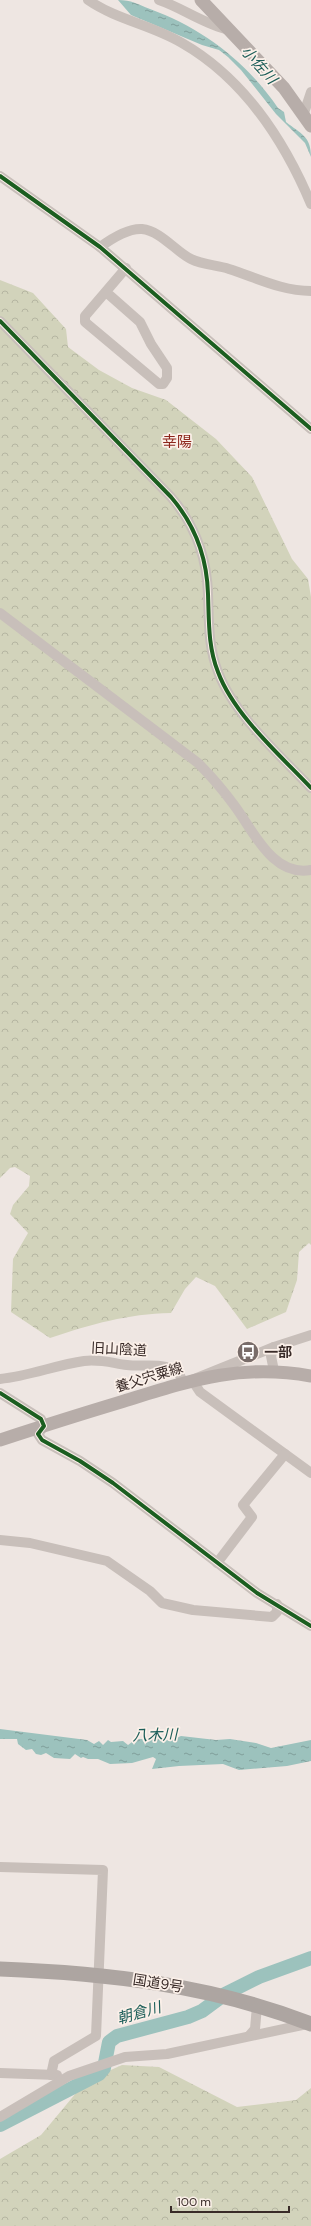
<svg xmlns="http://www.w3.org/2000/svg" width="311" height="2226" font-family="'DM Sans','Noto Sans JP',sans-serif">
<style>
.forest{fill:url(#forest-crowns)}
.water{fill:url(#water-ripples)}
.lines{fill:none;stroke-linecap:round;stroke-linejoin:round}
.river{stroke:#9cc2bd;stroke-width:14}
.minor{stroke:#c8bfba;stroke-width:10}
.major{stroke:#b7ada9;stroke-width:13}
.highway{stroke:#ada5a1;stroke-width:15}
.cycleway-casing{stroke:#fbf0e9;stroke-width:6}
.cycleway{stroke:#1b5e20;stroke-width:4}
.labels{text-anchor:middle;dominant-baseline:central;stroke-width:3.5;stroke-linejoin:round;paint-order:stroke}
.street-label{font-size:14px;fill:#392b28;stroke:#fbf0e9}
.poi-label{font-size:14px;font-weight:bold;fill:#392b28;stroke:#fbf0e9;text-anchor:start}
.water-label{font-size:15px;font-style:italic;fill:#1b5d58;stroke:#fbf0e9}
.neighbourhood-label{font-size:15px;fill:#8d261c;stroke:#fbf0e9}
</style>
<defs>
<pattern id="forest-crowns" width="20" height="18" patternUnits="userSpaceOnUse"><rect width="20" height="18" fill="#d2d3bb"/><path d="M2 6a3 3 0 1 1 6 0M12 15a3 3 0 1 1 6 0" fill="none" stroke="#b5b5a1"/></pattern>
<pattern id="water-ripples" width="26" height="14" patternUnits="userSpaceOnUse"><rect width="26" height="14" fill="#9cc2bd"/><path d="M2 4q2-2 4 0t4 0M15 11q2-2 4 0t4 0" fill="none" stroke="#809e9a"/></pattern>
</defs>
<rect width="100%" height="100%" fill="#eee6e2"/>
<g class="forest">
<path d="M0 280 33 293 66 329 68 347 99 370 132 388 166 400 216 439 252 477 292 559 308 579 311 597V1245L309 1243 299 1252 297 1280 286 1312 247 1329 215 1286 196 1277 185 1289 171 1313C127 1314 92 1324 50 1338L11 1312 13 1259 28 1233 10 1214 13 1205 29 1186 30 1176 15 1167 10 1168 0 1178Z"/>
<path d="M122 2065 159 2067 237 2107 296 2100 311 2088V2226H0V2159L41 2135 86 2081Z"/>
</g>
<g class="water">
<path d="M118 0C132 0 137 4 150 9 202 28 247 62 278 108L284 112 286 122C301 134 311 136 311 157L305 143 276 114 241 70 228 57 219 50 202 45 131 15Z"/>
<path d="M0 1729 87 1740 94 1744 99 1741 103 1745 108 1740 111 1742 123 1741 128 1745 132 1742 134 1745 138 1739H143L145 1745 149 1738 159 1736 169 1741 181 1736 216 1740 230 1739 256 1743 271 1748 311 1740V1761L287 1766 239 1770 223 1764 179 1766 152 1769 156 1759 153 1757 132 1763 110 1764 98 1759H88L83 1757 81 1758 75 1754 70 1759 54 1758 46 1753 41 1755 36 1754 32 1749 26 1750 18 1744 17 1739H0Z"/>
</g>
<g class="lines">
<path class="river" d="M0 2125 99 2074 104 2068 109 2042 117 2036 188 2017 202 2011 225 1994 259 1977 311 1958"/>
<g class="minor">
<path d="M88 0C117 20 152 25 182 43 243 78 284 140 311 204"/>
<path d="M159 0C183 8 205 25 230 30"/>
<path d="M303 116 311 92"/>
<path d="M0 176 100 247 311 429"/>
<path d="M100 247C111 239 129 228 142 229 161 231 175 251 191 259 203 265 217 265 229 269 257 278 282 291 311 291"/>
<path d="M106 292 140 322 151 344 167 368V378L163 384H159L85 322V316L126 268"/>
<path d="M0 321 171 497C195 525 207 557 208 594 209 621 208 647 218 672 234 715 280 755 311 788"/>
<path d="M0 613 198 763C211 776 223 790 234 805 253 830 272 877 311 870"/>
<path d="M311 1335 274 1347 192 1380 200 1392 311 1473"/>
<path d="M274 1347 271 1356 274 1371"/>
<path d="M0 1379C29 1376 56 1365 84 1361 100 1359 112 1363 127 1365 142 1367 158 1363 172 1369 179 1371 181 1377 183 1383"/>
<path d="M0 1393 41 1419 44 1426 38 1434 42 1440 80 1461 113 1483 257 1593 311 1626"/>
<path d="M0 1540 30 1543 107 1561 150 1591 162 1603 193 1610 272 1617 277 1612V1604"/>
<path d="M217 1563 252 1517 243 1505 285 1454"/>
<path d="M0 1867 103 1870 96 2036 54 2061 51 2075"/>
<path d="M249 2036 255 2029 257 2006"/>
<path d="M0 2073 57 2075"/>
<path d="M0 2117 69 2076 125 2057 167 2054 307 2024"/>
</g>
<g class="major">
<path d="M201 0 284 88 311 126"/>
<path d="M0 1440C40 1427 81 1414 121 1402 189 1381 239 1363 311 1376"/>
</g>
<path class="highway" d="M0 1969C106 1973 211 1985 311 2024"/>
<g class="cycleway-casing">
<g id="cycleway">
<path d="M0 176 100 247 311 429"/>
<path d="M0 321 171 497C195 525 207 557 208 594 209 621 208 647 218 672 234 715 280 755 311 788"/>
<path d="M0 1393 41 1419 44 1426 38 1434 42 1440 80 1461 113 1483 257 1593 311 1626"/>
</g>
</g>
<use href="#cycleway" class="cycleway"/>
</g>
<defs>
<g id="bus-disc" transform="scale(1.15)"><circle r="9.5" fill="#786c69" stroke="#fbf0e9"/><path d="M-5-6H5V4H4V6H2V4H-2V6H-4V4H-5ZM-3.5-4V0h7V-4ZM-3.5 1.2v1.5H-2V1.2ZM2 1.2v1.5H3.5V1.2Z" fill="#fff"/></g>
</defs>
<g fill-rule="evenodd">
<use href="#bus-disc" x="248" y="1352"/>
</g>
<g class="labels">
<g class="street-label">
<text transform="translate(119 1349) rotate(3)">旧山陰道</text>
<text transform="translate(149 1377) rotate(-17)">養父宍粟線</text>
<text transform="translate(158 1983) rotate(9)">国道9号</text>
</g>
<g class="poi-label">
<text x="264" y="1352">一部</text>
</g>
<g class="water-label">
<text transform="translate(259 65) rotate(48)">小佐川</text>
<text transform="translate(155 1735) rotate(-1)">八木川</text>
<text transform="translate(139 2013) rotate(-16)">朝倉川</text>
</g>
<g class="neighbourhood-label">
<text x="177" y="442">幸陽</text>
</g>
</g>
<path d="M171 2206v6h118v-6" fill="none" stroke="#392b28" stroke-width="2"/>
<text x="177" y="2206" font-size="12" fill="#392b28" stroke="#fbf0e9" stroke-width="3" paint-order="stroke">100 m</text>
</svg>
